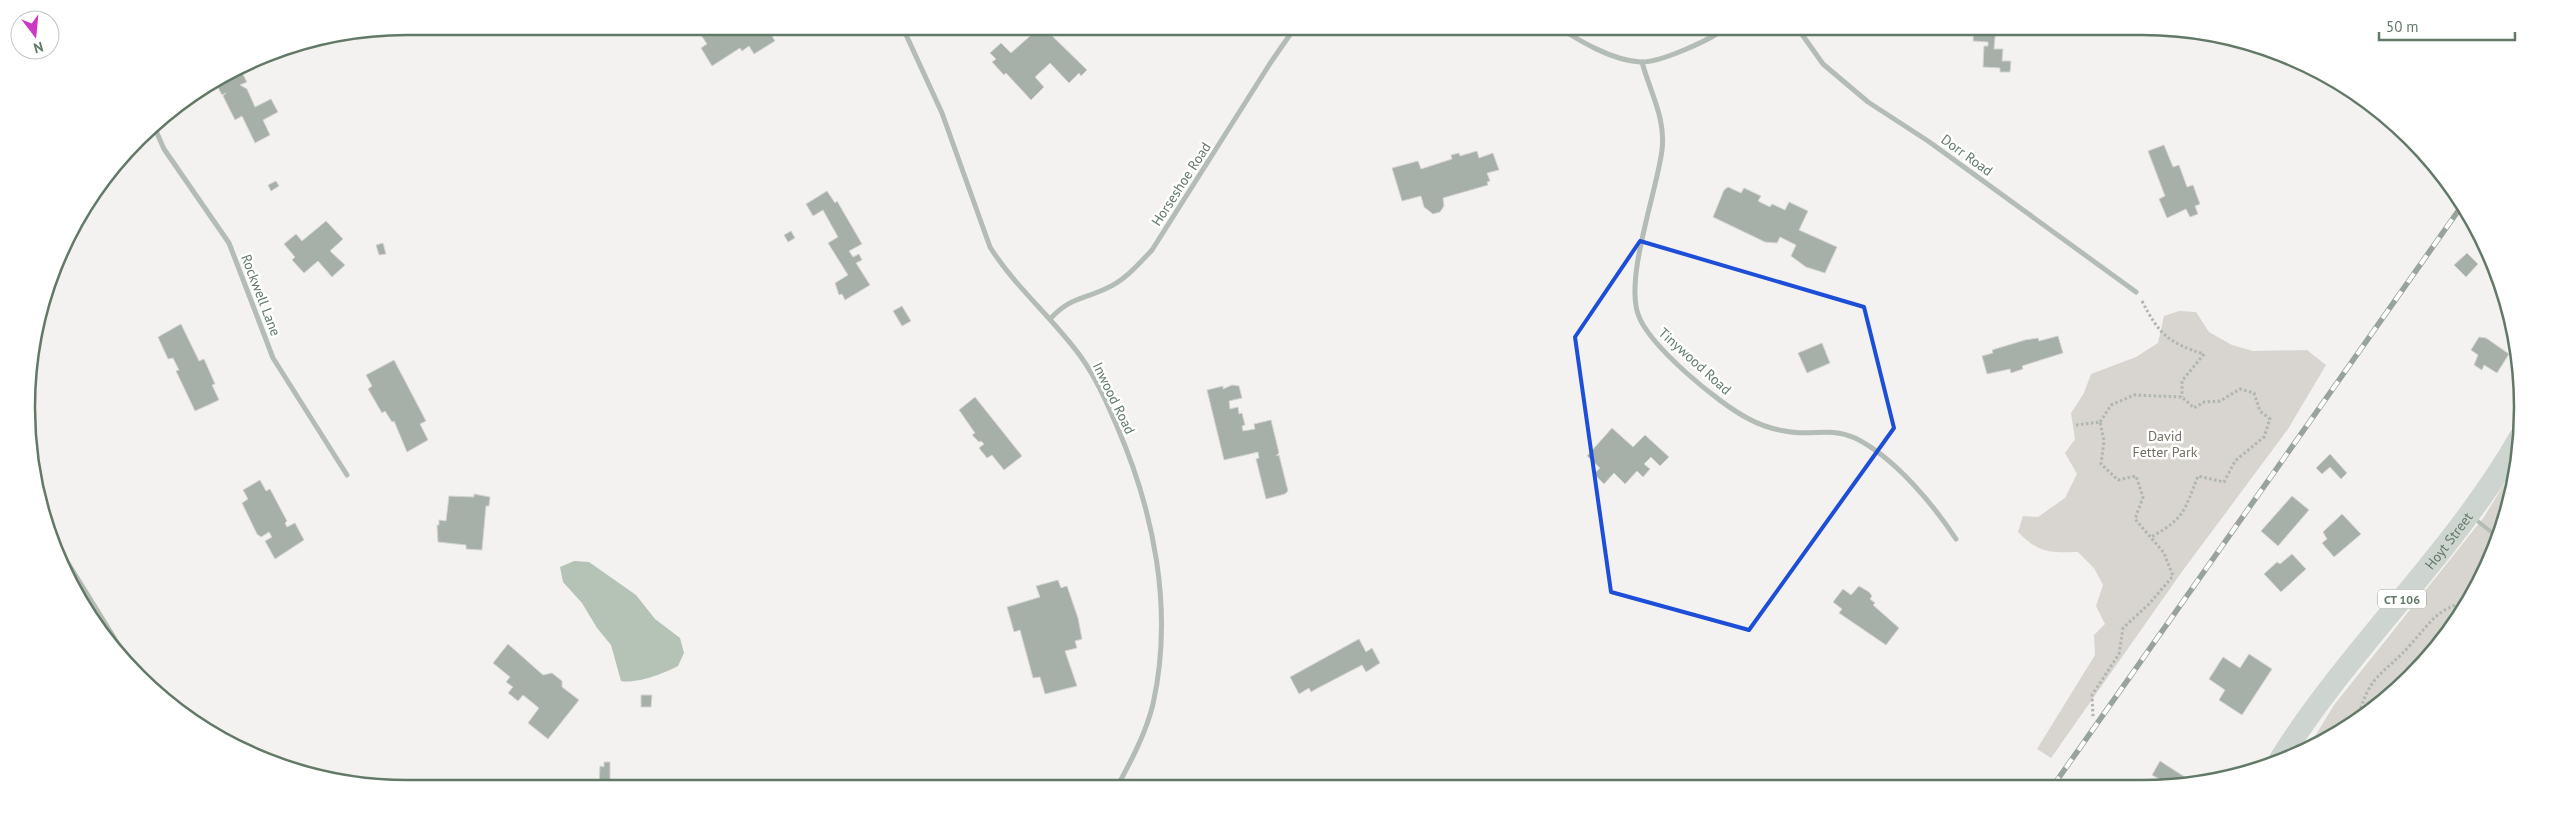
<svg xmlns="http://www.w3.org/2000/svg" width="2549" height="815" font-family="'PT Sans',sans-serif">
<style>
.green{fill:#d8d4d0}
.water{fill:#b5c3b6}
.building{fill:#a6b0a8;stroke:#d5d3d4}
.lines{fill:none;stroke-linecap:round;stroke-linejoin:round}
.path{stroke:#b0b6b1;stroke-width:3;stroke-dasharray:2.5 2.5;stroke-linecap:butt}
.service{stroke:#b4bcb6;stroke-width:4}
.minor{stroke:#b4bcb6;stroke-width:5}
.primary{stroke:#ced5d0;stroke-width:22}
.rail-casing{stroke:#98a39b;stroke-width:5.5}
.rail{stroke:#fff;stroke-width:4;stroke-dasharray:11;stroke-linecap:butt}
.marked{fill:none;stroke:#1d4ed8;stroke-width:4;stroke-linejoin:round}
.labels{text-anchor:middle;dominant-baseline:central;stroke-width:5;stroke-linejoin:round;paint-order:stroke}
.shield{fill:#fff;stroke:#92a195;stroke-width:1}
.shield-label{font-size:12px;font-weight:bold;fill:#637968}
.street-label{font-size:14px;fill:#637968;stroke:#fff}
.park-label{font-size:14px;fill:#766f65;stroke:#fff}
.rim{fill:none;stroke:#637968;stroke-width:2.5}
</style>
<rect width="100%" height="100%" fill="#f4f1f1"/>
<g class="green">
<path d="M2179 311 2196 312 2209 332 2232 345 2253 351 2307 350 2326 365 2288 429 2181 573 2051 758 2037 749 2095 655 2094 635 2105 624 2096 606 2103 585 2094 568 2078 552C2048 553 2039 553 2018 532L2023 516 2038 517 2065 498 2077 474 2065 453 2075 439 2071 413 2084 393 2091 374 2136 357 2158 343 2164 316Z"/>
<path d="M2517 463 2515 482 2472 598 2393 694 2306 751 2334 705 2484 517Z"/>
</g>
<path class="water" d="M574 561 589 562 636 595 655 619 680 638 684 653 678 666C665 673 637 684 621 681L611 645 597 628 582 603 563 582 560 567Z"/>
<g class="building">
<path d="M714 26H717L721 33 732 26H766L775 41 754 54 749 46 742 51 740 48 712 66 701 48 707 44 701 35Z"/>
<path d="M1033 26H1042L1087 70 1081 76 1079 73 1069 83 1050 63 1035 77 1044 87 1031 100 1006 73 1004 75 992 62 996 59 990 53 1001 43 1011 53 1030 36 1027 32Z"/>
<path d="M1974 26H1996L1994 49H2003L2002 61H2011L2010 72H2000V68L1983 67 1984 46H1988V42L1973 41Z"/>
<path d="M240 69 247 82 240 85 247 89 255 107 271 99 278 112 263 120 270 135 255 143 242 116 235 120 223 96 226 93 222 95 216 84Z"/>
<path d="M2164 145 2173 167 2179 165 2187 187 2193 185 2200 204 2195 206 2198 214 2190 217 2186 209 2167 218 2159 199 2165 196 2148 151Z"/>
<path d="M1477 151 1479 158 1493 153 1499 170 1487 173 1490 181 1487 182 1488 185 1443 198 1444 206 1440 212 1433 214 1424 207 1421 196 1402 201 1392 168 1418 161 1421 169 1452 159 1451 155 1459 153 1460 156Z"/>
<path d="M276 181 279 186 271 191 268 185Z"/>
<path d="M1728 187 1741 193 1744 188 1761 196 1758 201 1770 207 1772 204 1785 210 1789 202 1808 211 1799 230 1837 247 1825 273 1806 267 1791 256 1796 245 1780 237 1777 243 1765 242 1713 217 1724 190Z"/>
<path d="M827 191 835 203 837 201 862 244 849 251 853 257 859 254 862 260 856 263 870 285 845 300 842 294 839 295 835 283 848 275 828 243 838 237 823 210 813 216 806 204Z"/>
<path d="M326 221 343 239 330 251 345 265 332 277 318 261 304 273 292 260 295 257 284 244 296 234 302 241Z"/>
<path d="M791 231 795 238 788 242 784 235Z"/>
<path d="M383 243 386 254 379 255 376 245Z"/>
<path d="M2467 253 2478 264 2466 277 2454 265Z"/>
<path d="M902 306 911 321 902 326 893 311Z"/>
<path d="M181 324 199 361 204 359 215 384 212 385 219 400 195 411 176 371 179 370 173 358 168 359 158 337Z"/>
<path d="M2058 336 2063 353 2022 366 2023 369 2011 373 2010 369 1987 374 1982 356 1993 353 1992 350 2025 340 2038 338 2039 341Z"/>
<path d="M2479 337 2486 338 2509 354 2497 373 2484 365 2482 370 2474 365 2478 355 2471 350Z"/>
<path d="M1822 343 1830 363 1807 373 1798 353Z"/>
<path d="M394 360 426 421 420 424 428 440 407 452 394 421 392 422 385 411 382 413 368 389 372 386 366 375Z"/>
<path d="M1232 385 1239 386 1242 398 1229 401 1230 409 1238 407 1239 414 1242 413 1245 425 1242 426 1243 431 1255 429 1254 424 1271 420 1279 453 1276 456 1279 455 1288 491 1285 494 1266 499 1256 459 1259 458 1258 452 1224 460 1207 390 1223 386V389Z"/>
<path d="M975 397 1022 456 1004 470 992 455 987 458 979 448 984 444 981 441 979 442 972 435 975 433 959 410Z"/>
<path d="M1612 428 1633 447 1645 435 1669 457 1660 466 1651 457 1644 464 1650 469 1643 477 1637 471 1625 484 1614 473 1604 484 1594 474 1600 468 1587 456Z"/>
<path d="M2330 454 2347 473 2341 479 2330 467 2322 474 2316 468Z"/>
<path d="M260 480 266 491 270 489 287 521 285 523 287 527 295 523 304 540 275 559 265 541 272 537 269 532 261 537 257 534 242 503 248 499 243 490Z"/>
<path d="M474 494 490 497 489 506H486L482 550 466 549V545L438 542 437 525H439V520L446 521 449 496 474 497Z"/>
<path d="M2292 496 2309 510 2278 546 2261 531Z"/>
<path d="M2342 514 2361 534 2334 557 2322 543 2327 539 2323 532Z"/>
<path d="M2292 554 2306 569 2281 592 2264 574 2277 562 2280 564Z"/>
<path d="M1058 580 1061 588 1067 586 1078 618 1082 639 1075 641 1077 648 1065 651 1077 686 1045 694 1040 677 1033 678 1020 630 1014 632 1007 607 1040 597 1036 586Z"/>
<path d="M1859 586 1869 592 1872 596 1870 599 1875 603 1873 605 1899 628 1886 645 1839 613 1842 609 1833 602 1843 589 1851 595Z"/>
<path d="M1359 639 1366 652 1372 648 1380 663 1366 672 1362 665 1316 689 1311 692 1309 688 1299 694 1290 677Z"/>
<path d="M508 644 543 675 552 673 562 681V687L579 700 548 739 528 723 539 708 523 695 518 701 508 693 513 687 506 682 510 677 493 663Z"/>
<path d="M2249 654 2272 669 2242 715 2219 700 2225 690 2209 679 2223 657 2240 668Z"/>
<path d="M641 695H652L651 707H641Z"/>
<path d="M2160 761 2177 772 2196 784 2167 785 2168 784 2152 775Z"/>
<path d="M604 762H610V784H599L600 766 604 767Z"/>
</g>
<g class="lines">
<g class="path">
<path d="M2142 301C2159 334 2168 343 2204 354L2182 381V397"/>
<path d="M2100 422 2111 405 2134 395 2182 397 2194 408 2204 402 2220 401 2240 389 2254 393 2260 411 2270 419 2264 437 2235 461 2224 482 2198 476C2184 511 2185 518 2151 537"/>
<path d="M2076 425 2100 422 2104 441 2101 464 2118 480 2136 476 2143 497 2135 519 2164 553 2173 576 2149 604 2123 628 2119 654 2092 695 2093 717"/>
<path d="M2358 718C2370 672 2384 675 2411 644 2430 623 2438 607 2468 602"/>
</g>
<path class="service" d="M2475 519 2495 535"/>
<g class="minor">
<path d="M902 26 942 113 990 247C1015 287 1053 318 1081 357 1096 378 1106 401 1116 424 1154 511 1174 610 1153 704 1146 733 1131 761 1117 787"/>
<path d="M1556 26C1580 41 1611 60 1640 62 1660 63 1713 39 1728 26"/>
<path d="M1796 26 1823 64 1868 102 1928 141 2136 292"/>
<path d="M1642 62C1650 92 1666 118 1662 150 1657 191 1625 276 1638 314 1648 345 1719 404 1749 419 1760 425 1772 429 1785 431 1812 437 1828 426 1855 438 1894 457 1933 504 1956 539"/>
<path d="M153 124 164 149 229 243 273 358 347 475"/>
<path d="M1051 318C1070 298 1081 300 1105 289 1124 281 1138 265 1152 250L1271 62 1296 26"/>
<path d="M58 547 139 678"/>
</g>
<path class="primary" id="s1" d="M2280 759C2352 645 2453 554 2520 437"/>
<g class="rail-casing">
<path id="rail" d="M2053 786 2463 204"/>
</g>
<use href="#rail" class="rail"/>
</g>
<path class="marked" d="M1640 241 1864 307 1894 428 1749 630 1611 592 1575 337Z"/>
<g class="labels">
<rect class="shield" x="2378" y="589.5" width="48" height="19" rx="4"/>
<g class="shield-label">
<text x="2402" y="599">CT 106</text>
</g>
<g class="street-label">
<text transform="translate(1967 155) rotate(36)">Dorr Road</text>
<text transform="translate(1181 184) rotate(-57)">Horseshoe Road</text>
<text transform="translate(261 295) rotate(69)">Rockwell Lane</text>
<text transform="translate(1695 361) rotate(42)">Tinywood Road</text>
<text transform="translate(1114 398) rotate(64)">Inwood Road</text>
<text stroke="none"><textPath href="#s1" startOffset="276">Hoyt Street</textPath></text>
</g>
<g class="park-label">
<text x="2165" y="436">David<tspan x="2165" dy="16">Fetter Park</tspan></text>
</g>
</g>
<path d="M0 0H2549V815H0ZM407 35H2142A372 372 0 0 1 2514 407V408A372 372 0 0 1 2142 780H407A372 372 0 0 1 35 408V407A372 372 0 0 1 407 35Z" fill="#fff" fill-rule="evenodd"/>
<path class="rim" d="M407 35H2142A372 372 0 0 1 2514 407V408A372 372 0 0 1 2142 780H407A372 372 0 0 1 35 408V407A372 372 0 0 1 407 35Z"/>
<g transform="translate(35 35) rotate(164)"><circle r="24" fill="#ffffff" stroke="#c1c9c3"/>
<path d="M0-4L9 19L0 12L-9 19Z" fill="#cb39c3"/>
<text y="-8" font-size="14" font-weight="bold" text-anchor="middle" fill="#637968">N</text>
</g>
<path d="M2379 32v8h136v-8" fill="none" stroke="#637968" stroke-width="2.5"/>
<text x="2386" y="32" font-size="15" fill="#637968" stroke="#ffffff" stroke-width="4" paint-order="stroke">50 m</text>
</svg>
